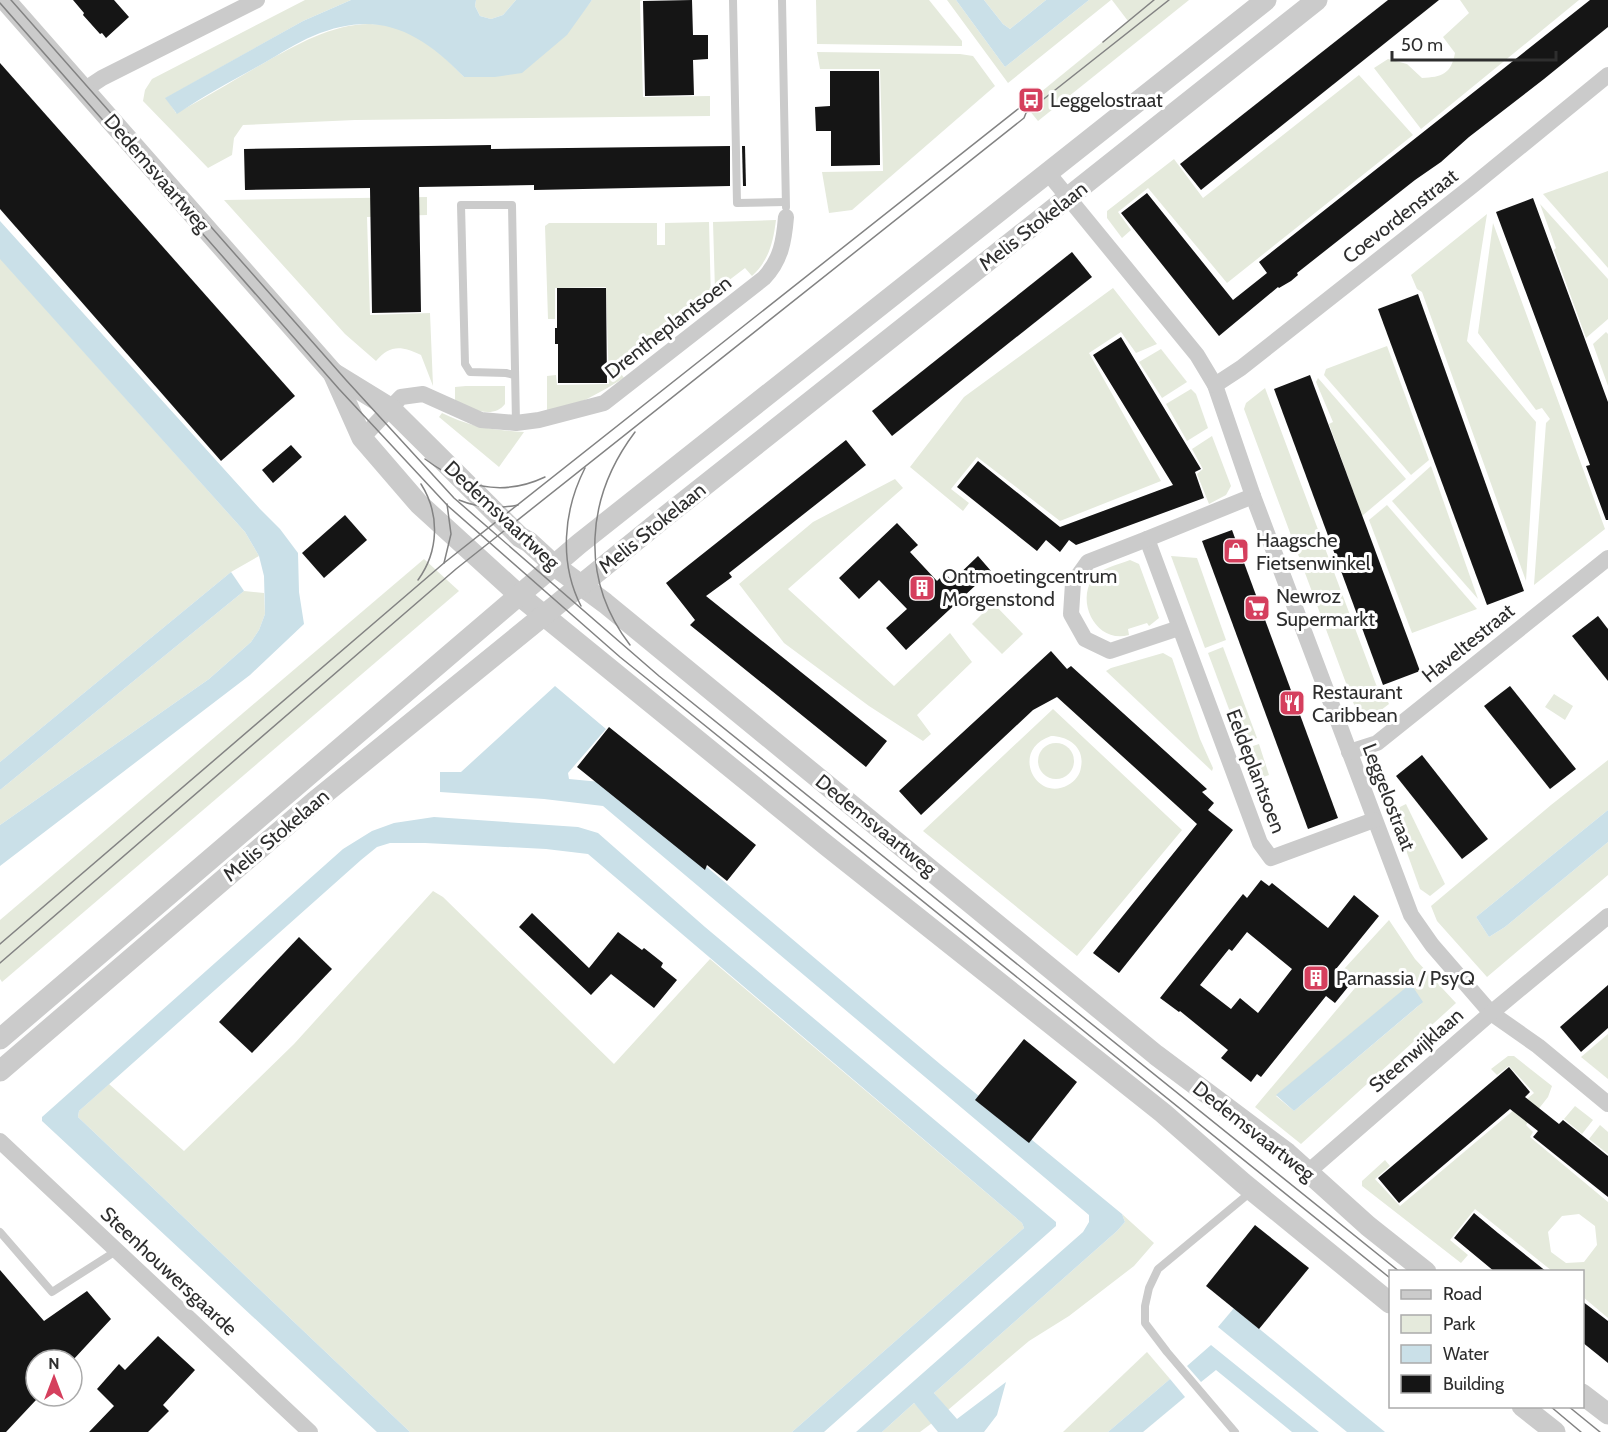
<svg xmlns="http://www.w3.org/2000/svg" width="1608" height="1432" font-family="Cabin,sans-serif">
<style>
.green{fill:#e5eadc;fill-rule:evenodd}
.water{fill:#cae0e8}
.building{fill:#151515;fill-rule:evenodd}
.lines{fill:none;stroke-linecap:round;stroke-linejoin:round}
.service{stroke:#cbcbcb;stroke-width:8}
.minor{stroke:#cbcbcb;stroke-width:16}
.tertiary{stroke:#cbcbcb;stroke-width:21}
.tram{stroke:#838383;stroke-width:1.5}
.labels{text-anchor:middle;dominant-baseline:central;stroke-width:6;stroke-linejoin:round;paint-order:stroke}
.poi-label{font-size:20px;fill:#2e2e2e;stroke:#fff;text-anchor:start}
.street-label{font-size:20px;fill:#2e2e2e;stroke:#fff}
</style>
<rect width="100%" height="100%" fill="#fff"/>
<g class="green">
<path d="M305 0H351L303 21 166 98 176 113C206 98 235 79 264 63 308 38 360 8 411 34 432 45 448 60 464 77L581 14 592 0H643L640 1 643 97 710 96V116L355 120 243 125 234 138 232 155 208 168 143 101 145 90 152 79Z"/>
<path d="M476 0H516L503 15 491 19 480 16 475 6Z"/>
<path d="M816 0H929L962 41V46L817 44Z"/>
<path d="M947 0H956L1005 67 1089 0H1111L1008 83Z"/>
<path d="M984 0H1046L1010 29 1003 24Z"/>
<path d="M1112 0H1189L1038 121 1025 105 1128 21Z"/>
<path d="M1460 0H1579L1421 129 1374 68 1388 59 1407 64 1422 78C1442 77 1451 74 1455 53L1443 37 1469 13Z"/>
<path d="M817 52 960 54 973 56 995 86 852 210 829 213 822 172 883 171 880 69H820Z"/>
<path d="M1359 75 1413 135 1227 283 1148 188 1118 212 1131 230 1122 238 1107 218V211L1174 159 1203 198Z"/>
<path d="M1608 171V268L1543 194Z"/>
<path d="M427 197V215L367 217 370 315 430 313 433 386 421 355C402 346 390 344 376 361L345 334 224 200Z"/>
<path d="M1540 204 1608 279V319L1586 338 1554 250 1556 248Z"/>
<path d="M1487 214 1467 341 1536 422 1526 581 1422 292 1417 289 1411 275Z"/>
<path d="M776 220C773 243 769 260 752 276L745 268 715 291 713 222Z"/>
<path d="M709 222 711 300 619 371 624 378C599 393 576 407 547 413V376L556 375 557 385 609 384 606 287 555 288V319H548L545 226 549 223H657V245H665V223Z"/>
<path d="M1493 223 1605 529 1534 585 1546 423 1550 419 1542 408 1536 410 1478 333Z"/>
<path d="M0 258 245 532 259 556 231 572 0 762Z"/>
<path d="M1113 288 1157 344 1136 353 1121 332 1089 353 1161 481 1060 521 977 457 951 489 969 503 963 511 910 467 964 397Z"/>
<path d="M1606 332 1608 334V386L1593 344Z"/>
<path d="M1387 346 1429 460 1411 475 1324 375 1326 369Z"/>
<path d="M1161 349 1187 382 1162 398 1139 362Z"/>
<path d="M1318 378 1406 479 1362 516 1329 424 1333 422 1316 382Z"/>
<path d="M466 386H505V404C493 420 470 408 455 402V387Z"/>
<path d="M1265 388 1377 687 1382 689 1389 704 1372 717H1363L1356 710 1244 409 1246 403Z"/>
<path d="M1191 389 1196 394 1208 428 1187 441 1166 404Z"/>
<path d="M442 413C470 427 492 430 524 432L499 467 439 417Z"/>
<path d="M1212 436 1231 486 1226 495 1209 504 1197 474 1203 469 1192 449Z"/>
<path d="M1431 466 1478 599 1392 501Z"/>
<path d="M895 479 903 488 788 589 894 686 950 633 972 662 917 715 931 734 923 741 869 706 784 643 739 584 813 522Z"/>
<path d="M1387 505 1477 609 1412 633 1369 520Z"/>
<path d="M1171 556 1197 558 1226 640 1205 648Z"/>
<path d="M424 559 459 591 2 982 0 979V920Z"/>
<path d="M1130 560 1139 564 1159 618 1149 626 1147 623 1128 629 1129 635C1098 644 1076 605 1092 579 1100 568 1118 565 1130 560Z"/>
<path d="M244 591 264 593 265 614 259 630 251 642 209 679 0 825V790Z"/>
<path d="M993 603 1023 634 1002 654 972 624Z"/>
<path d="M1223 647 1257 738 1242 744 1208 653Z"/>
<path d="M1163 653 1172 658 1200 739 1213 768 1212 771 1106 671 1111 668Z"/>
<path d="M1554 694 1573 706 1565 720 1545 707Z"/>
<path d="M1053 709 1182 830 1077 956 923 831ZM1051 736C1068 736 1085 747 1081 767 1080 775 1075 781 1068 785 1036 803 1009 750 1051 736Z"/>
<circle cx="1056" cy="761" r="18"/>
<path d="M1259 744 1269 775 1255 780 1244 749Z"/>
<path d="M1608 760V810L1476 917 1489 937 1505 927 1608 842V875L1487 977 1437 921 1431 906 1551 805Z"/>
<path d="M1406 804 1445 884 1430 896 1420 889 1392 811Z"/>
<path d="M433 891 443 897 614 1064 710 959 1022 1223 1024 1228 792 1432H410L78 1117 79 1111 109 1084 184 1151 294 1044Z"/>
<path d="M1389 920 1415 959 1456 1003 1301 1144 1255 1107 1360 982 1344 969ZM1422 1003 1294 1111 1276 1096Z"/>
<path d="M1608 1034V1079L1581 1057Z"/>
<path d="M1508 1056H1514L1552 1086 1548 1097 1526 1125 1533 1132 1530 1137 1608 1202V1318L1583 1297 1582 1272 1552 1271 1475 1209 1450 1240 1468 1255 1461 1263 1362 1186V1181L1385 1160 1390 1166 1375 1179 1400 1206 1534 1093 1509 1066 1497 1075 1491 1069ZM1579 1214 1595 1226 1597 1245 1584 1262 1566 1263 1551 1252 1548 1232 1562 1216Z"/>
<path d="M1575 1106 1593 1120 1582 1134 1564 1119Z"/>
<path d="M1600 1125 1608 1132V1154L1589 1139Z"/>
<path d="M1122 1214 1154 1243 1134 1266 1069 1316 1029 1341 948 1410 934 1393 1117 1231 1125 1222Z"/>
<path d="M1147 1352 1170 1379 1108 1432H1063Z"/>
<path d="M914 1403 932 1423 920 1432H882Z"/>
</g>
<g class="water">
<path d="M351 0H476L475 6 480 16 491 19 503 15 516 0H592L567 35 522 73 495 77H464C418 30 377 9 313 36 296 43 280 54 264 63 235 79 205 95 177 114L165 98 303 21Z"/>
<path d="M956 0H984L1003 24 1010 29 1046 0H1089L1005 67Z"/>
<path d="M0 221 260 509 280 529 298 553 299 592 304 624 250 675 0 866V825L209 679 251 642 259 630 265 614 264 576 259 556 245 532 0 259Z"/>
<path d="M231 572 244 591 0 790V762Z"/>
<path d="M555 686 606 729 568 773 569 779 601 782 624 797 940 1064 1122 1214 1125 1222 1117 1231 934 1393 957 1419 1006 1382 997 1415 984 1432H938L914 1403 882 1432H856L1083 1232 1089 1222V1215L603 806 544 799 440 792V772H461Z"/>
<path d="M1608 810V842L1505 927 1489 937 1476 917Z"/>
<path d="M434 817 578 827 598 833 705 927 1056 1222V1226L824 1432H792L1024 1228 1022 1223 588 854 546 849 425 843H390L377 847 361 860 79 1111 78 1117 410 1432H377L42 1121V1117L343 849 372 831 394 823Z"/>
<path d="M1409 985 1413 987 1423 1002 1294 1111 1276 1095Z"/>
<path d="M1234 1308 1385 1432H1347L1218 1327Z"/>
<path d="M1211 1345 1319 1432H1292L1216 1370 1201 1382 1187 1366Z"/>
<path d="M1170 1379 1185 1397 1143 1432H1108Z"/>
</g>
<g class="building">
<path d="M73 0H114L129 17 106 38 102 33 100 34 83 15 84 13Z"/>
<path d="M692 0 693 35H708V59L693 60 694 95 645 96 643 1Z"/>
<path d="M1388 0H1439L1201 190 1180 164Z"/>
<path d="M1590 0H1608V27L1544 79 1469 137 1441 162 1415 180 1297 273 1298 275 1291 281 1279 288 1278 287 1219 336 1121 213 1147 193 1233 300 1267 273 1259 262Z"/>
<path d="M0 63 295 396 221 461 0 209Z"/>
<path d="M830 71H879L880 165 831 166V131H816L815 107 830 106Z"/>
<path d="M491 145V149L730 146V186L534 190V185L419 187 421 312 372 313 370 188 245 190 244 149Z"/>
<path d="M742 146H745L746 186H743Z"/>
<path d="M1533 198 1608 402V520H1606L1586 466 1590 465 1496 212Z"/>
<path d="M1072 252 1092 277 892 436 872 411Z"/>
<path d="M557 288H606L607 383H558V344H555V328H557Z"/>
<path d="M1418 294 1524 591 1487 605 1378 309Z"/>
<path d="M1121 337 1201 469 1195 472 1204 498 1076 545 1069 540 1060 552 1046 540 1037 551 957 487 978 461 1060 527 1173 485 1093 355Z"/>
<path d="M1310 375 1420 671 1383 685 1274 389Z"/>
<path d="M846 440 866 465 729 573 732 577 706 596 887 741 866 767 690 625 695 620 666 583Z"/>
<path d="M291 445 302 457 273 483 262 470Z"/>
<path d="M345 515 367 540 324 578 302 553Z"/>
<path d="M897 523 918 545 910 552 937 581 945 573 952 581 978 556 991 571 906 650 886 628 907 609 879 580 859 599 839 578Z"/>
<path d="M1232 530 1338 818 1308 829 1202 541Z"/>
<path d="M1598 616 1608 629V681L1572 636Z"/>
<path d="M1051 651 1067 669 1071 666 1207 789 1202 792 1214 803 1208 810 1233 830 1119 973 1093 953 1197 824 1057 697 1033 710 921 815 899 791Z"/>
<path d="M1510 686 1576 769 1550 789 1484 706Z"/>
<path d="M609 727 756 845 727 881 707 865 705 870 577 767Z"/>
<path d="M1422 755 1488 839 1462 859 1396 776Z"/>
<path d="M1261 880 1269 886 1272 883 1328 928 1354 895 1379 916 1336 969 1352 982 1335 1003 1326 996 1261 1077 1257 1074 1251 1082 1221 1058 1228 1050 1180 1011 1179 1012 1160 998 1243 894 1247 898ZM1247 932 1292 969 1258 1013 1240 998 1231 1009 1200 985 1229 949 1232 951Z"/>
<path d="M532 913 589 968 618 932 642 950 644 948 663 963 661 967 677 980 654 1008 611 974 591 995 519 927Z"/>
<path d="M299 937 332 969 252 1053 219 1022Z"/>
<path d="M1608 985V1028L1581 1052 1560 1027Z"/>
<path d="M1024 1039 1077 1082 1029 1143 975 1100Z"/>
<path d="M1509 1067 1530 1092 1525 1097 1559 1124 1563 1120 1608 1156V1197L1533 1137 1538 1131 1510 1109 1399 1203 1378 1178Z"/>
<path d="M1474 1213 1498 1233 1547 1272H1495L1454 1238Z"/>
<path d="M1255 1225 1309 1268 1259 1329 1206 1286Z"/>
<path d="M0 1270 44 1321 87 1291 111 1319 73 1360H36V1400L6 1432H0Z"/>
<path d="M1582 1301 1608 1321V1363L1582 1342Z"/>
<path d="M158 1336 195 1370 163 1405 169 1411 148 1432H89L114 1406 97 1389 119 1364 125 1370Z"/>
</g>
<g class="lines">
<g class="service">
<path d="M733 0 737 203 785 202"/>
<path d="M782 0 786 207"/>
<path d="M514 375 506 373 470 372 465 364 461 205H512L516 423"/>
<path d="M0 1232 52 1292 116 1251"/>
<path d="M1235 1432 1167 1352 1145 1323V1306L1149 1288 1158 1269 1252 1191"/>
</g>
<g class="minor">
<path d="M84 90 102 78 257 0"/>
<path d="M1048 173 1197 355 1215 385 1253 496 1411 915 1432 945 1491 1013 1538 1046 1608 1104"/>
<path d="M1215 385 1241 368 1472 186 1608 75"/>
<path d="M362 438 401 397 423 394 481 420 516 423 539 420 604 403 764 278C781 260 784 241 786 217"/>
<path d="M1253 496 1147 539 1260 843 1271 858 1374 820"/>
<path d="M1147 539 1088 562 1073 583 1071 614 1085 639 1110 651 1179 628"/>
<path d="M1349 752 1377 743 1608 558"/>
<path d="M0 1141 310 1432"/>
<path d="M1308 1172 1491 1013 1608 916"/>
</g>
<g class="tertiary">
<path d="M5 0 333 373 362 438 419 504 520 596 826 845 1163 1113 1243 1183 1390 1303"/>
<path d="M333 373 390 408 520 537 529 542 555 566 605 603 1156 1055 1287 1153 1368 1226 1426 1272"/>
<path d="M0 1039 579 544 1266 0"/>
<path d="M0 1071 314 802 666 516 1317 0"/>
<path d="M1582 1394 1608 1414"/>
<path d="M1522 1406 1555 1432"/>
</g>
<g class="tram">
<path d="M11 0 346 380 454 498 659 676 1400 1272"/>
<path d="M0 3 339 389 448 506 620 657 1390 1278"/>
<path d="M1103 42 1154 0"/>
<path d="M425 459C462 487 503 497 545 477"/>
<path d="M459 500C478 508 498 509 518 505"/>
<path d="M444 563 451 534 447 504"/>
<path d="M418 580C439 551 440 514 421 484"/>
<path d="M581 606C559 563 563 511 585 468"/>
<path d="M630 645C579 578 586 497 635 432"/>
<path d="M0 944 444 563 1037 94"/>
<path d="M0 963 456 569 1024 118 1026 113 1169 0"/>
<path d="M1550 1406 1581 1432"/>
<path d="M1568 1406 1600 1432"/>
</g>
</g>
<defs>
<g id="bus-square" transform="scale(1.35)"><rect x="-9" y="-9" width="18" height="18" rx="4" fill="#d53f5d" stroke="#fff"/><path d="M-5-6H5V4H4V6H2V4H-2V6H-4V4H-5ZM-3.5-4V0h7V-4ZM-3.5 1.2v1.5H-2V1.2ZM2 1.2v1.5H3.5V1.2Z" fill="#fff"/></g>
<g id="shop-square" transform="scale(1.35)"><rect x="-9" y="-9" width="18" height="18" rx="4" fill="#d53f5d" stroke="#fff"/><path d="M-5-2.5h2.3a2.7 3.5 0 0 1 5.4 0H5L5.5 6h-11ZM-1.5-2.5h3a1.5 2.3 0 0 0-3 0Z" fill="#fff"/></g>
<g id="building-square" transform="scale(1.35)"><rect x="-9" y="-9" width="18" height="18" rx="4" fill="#d53f5d" stroke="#fff"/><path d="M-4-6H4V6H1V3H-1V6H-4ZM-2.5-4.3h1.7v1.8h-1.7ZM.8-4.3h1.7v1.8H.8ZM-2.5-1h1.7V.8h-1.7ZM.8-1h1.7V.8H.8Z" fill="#fff"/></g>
<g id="supermarket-square" transform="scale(1.35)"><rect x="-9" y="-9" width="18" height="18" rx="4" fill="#d53f5d" stroke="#fff"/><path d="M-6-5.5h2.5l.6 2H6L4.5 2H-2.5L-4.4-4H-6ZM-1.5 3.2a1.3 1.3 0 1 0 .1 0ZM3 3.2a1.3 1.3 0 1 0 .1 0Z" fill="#fff"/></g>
<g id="restaurant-square" transform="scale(1.35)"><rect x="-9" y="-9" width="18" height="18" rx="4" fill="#d53f5d" stroke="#fff"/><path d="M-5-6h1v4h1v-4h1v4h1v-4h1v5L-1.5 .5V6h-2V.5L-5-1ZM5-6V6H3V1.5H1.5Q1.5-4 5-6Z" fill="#fff"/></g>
</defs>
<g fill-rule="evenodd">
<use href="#bus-square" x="1031" y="100"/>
<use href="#shop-square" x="1236" y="551"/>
<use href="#building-square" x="922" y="588"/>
<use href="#supermarket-square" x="1257" y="608"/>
<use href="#restaurant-square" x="1292" y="703"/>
<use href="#building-square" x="1316" y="978"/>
</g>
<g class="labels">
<g class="poi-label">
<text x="1050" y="100">Leggelostraat</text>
<text x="1256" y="540">Haagsche<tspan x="1256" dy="23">Fietsenwinkel</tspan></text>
<text x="942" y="576">Ontmoetingcentrum<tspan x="942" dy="23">Morgenstond</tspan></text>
<text x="1276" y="596">Newroz<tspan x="1276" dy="23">Supermarkt</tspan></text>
<text x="1312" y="692">Restaurant<tspan x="1312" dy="23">Caribbean</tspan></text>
<text x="1336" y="978">Parnassia / PsyQ</text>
</g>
<g class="street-label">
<text transform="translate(157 173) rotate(49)">Dedemsvaartweg</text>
<text transform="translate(1400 216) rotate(-38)">Coevordenstraat</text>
<text transform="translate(1033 226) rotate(-38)">Melis Stokelaan</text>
<text transform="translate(668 327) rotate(-38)">Drentheplantsoen</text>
<text transform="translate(502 515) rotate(43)">Dedemsvaartweg</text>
<text transform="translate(652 528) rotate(-39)">Melis Stokelaan</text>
<text transform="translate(1468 643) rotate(-39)">Haveltestraat</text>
<text transform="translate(1256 771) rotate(69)">Eeldeplantsoen</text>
<text transform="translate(1389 797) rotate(69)">Leggelostraat</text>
<text transform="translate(876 825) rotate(39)">Dedemsvaartweg</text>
<text transform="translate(276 835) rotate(-40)">Melis Stokelaan</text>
<text transform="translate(1416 1050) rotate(-41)">Steenwijklaan</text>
<text transform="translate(1254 1131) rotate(38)">Dedemsvaartweg</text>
<text transform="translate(169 1271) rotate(43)">Steenhouwersgaarde</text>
</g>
</g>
<rect x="1389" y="1270" width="195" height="138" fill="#ffffff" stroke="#ababab" stroke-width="1.5"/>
<rect x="1401" y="1290" width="30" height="9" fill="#cbcbcb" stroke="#ababab" stroke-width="1.5"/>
<text x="1443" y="1300" font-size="18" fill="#2e2e2e">Road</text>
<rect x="1401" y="1315" width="30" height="18" fill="#e5eadc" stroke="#ababab" stroke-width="1.5"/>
<text x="1443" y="1330" font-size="18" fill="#2e2e2e">Park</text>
<rect x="1401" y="1345" width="30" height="18" fill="#cae0e8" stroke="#ababab" stroke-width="1.5"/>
<text x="1443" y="1360" font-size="18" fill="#2e2e2e">Water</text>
<rect x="1401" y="1375" width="30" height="18" fill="#151515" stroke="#ababab" stroke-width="1.5"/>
<text x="1443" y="1390" font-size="18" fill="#2e2e2e">Building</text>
<g transform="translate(54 1378)"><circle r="28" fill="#ffffff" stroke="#ababab" stroke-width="1.5"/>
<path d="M0-4.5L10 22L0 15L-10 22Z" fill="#d53f5d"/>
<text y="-9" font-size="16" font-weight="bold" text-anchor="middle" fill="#2e2e2e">N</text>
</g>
<path d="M1392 51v9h164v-9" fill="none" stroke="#2e2e2e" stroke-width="3"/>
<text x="1401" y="51" font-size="18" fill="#2e2e2e" stroke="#ffffff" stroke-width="4.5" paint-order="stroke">50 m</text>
</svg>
